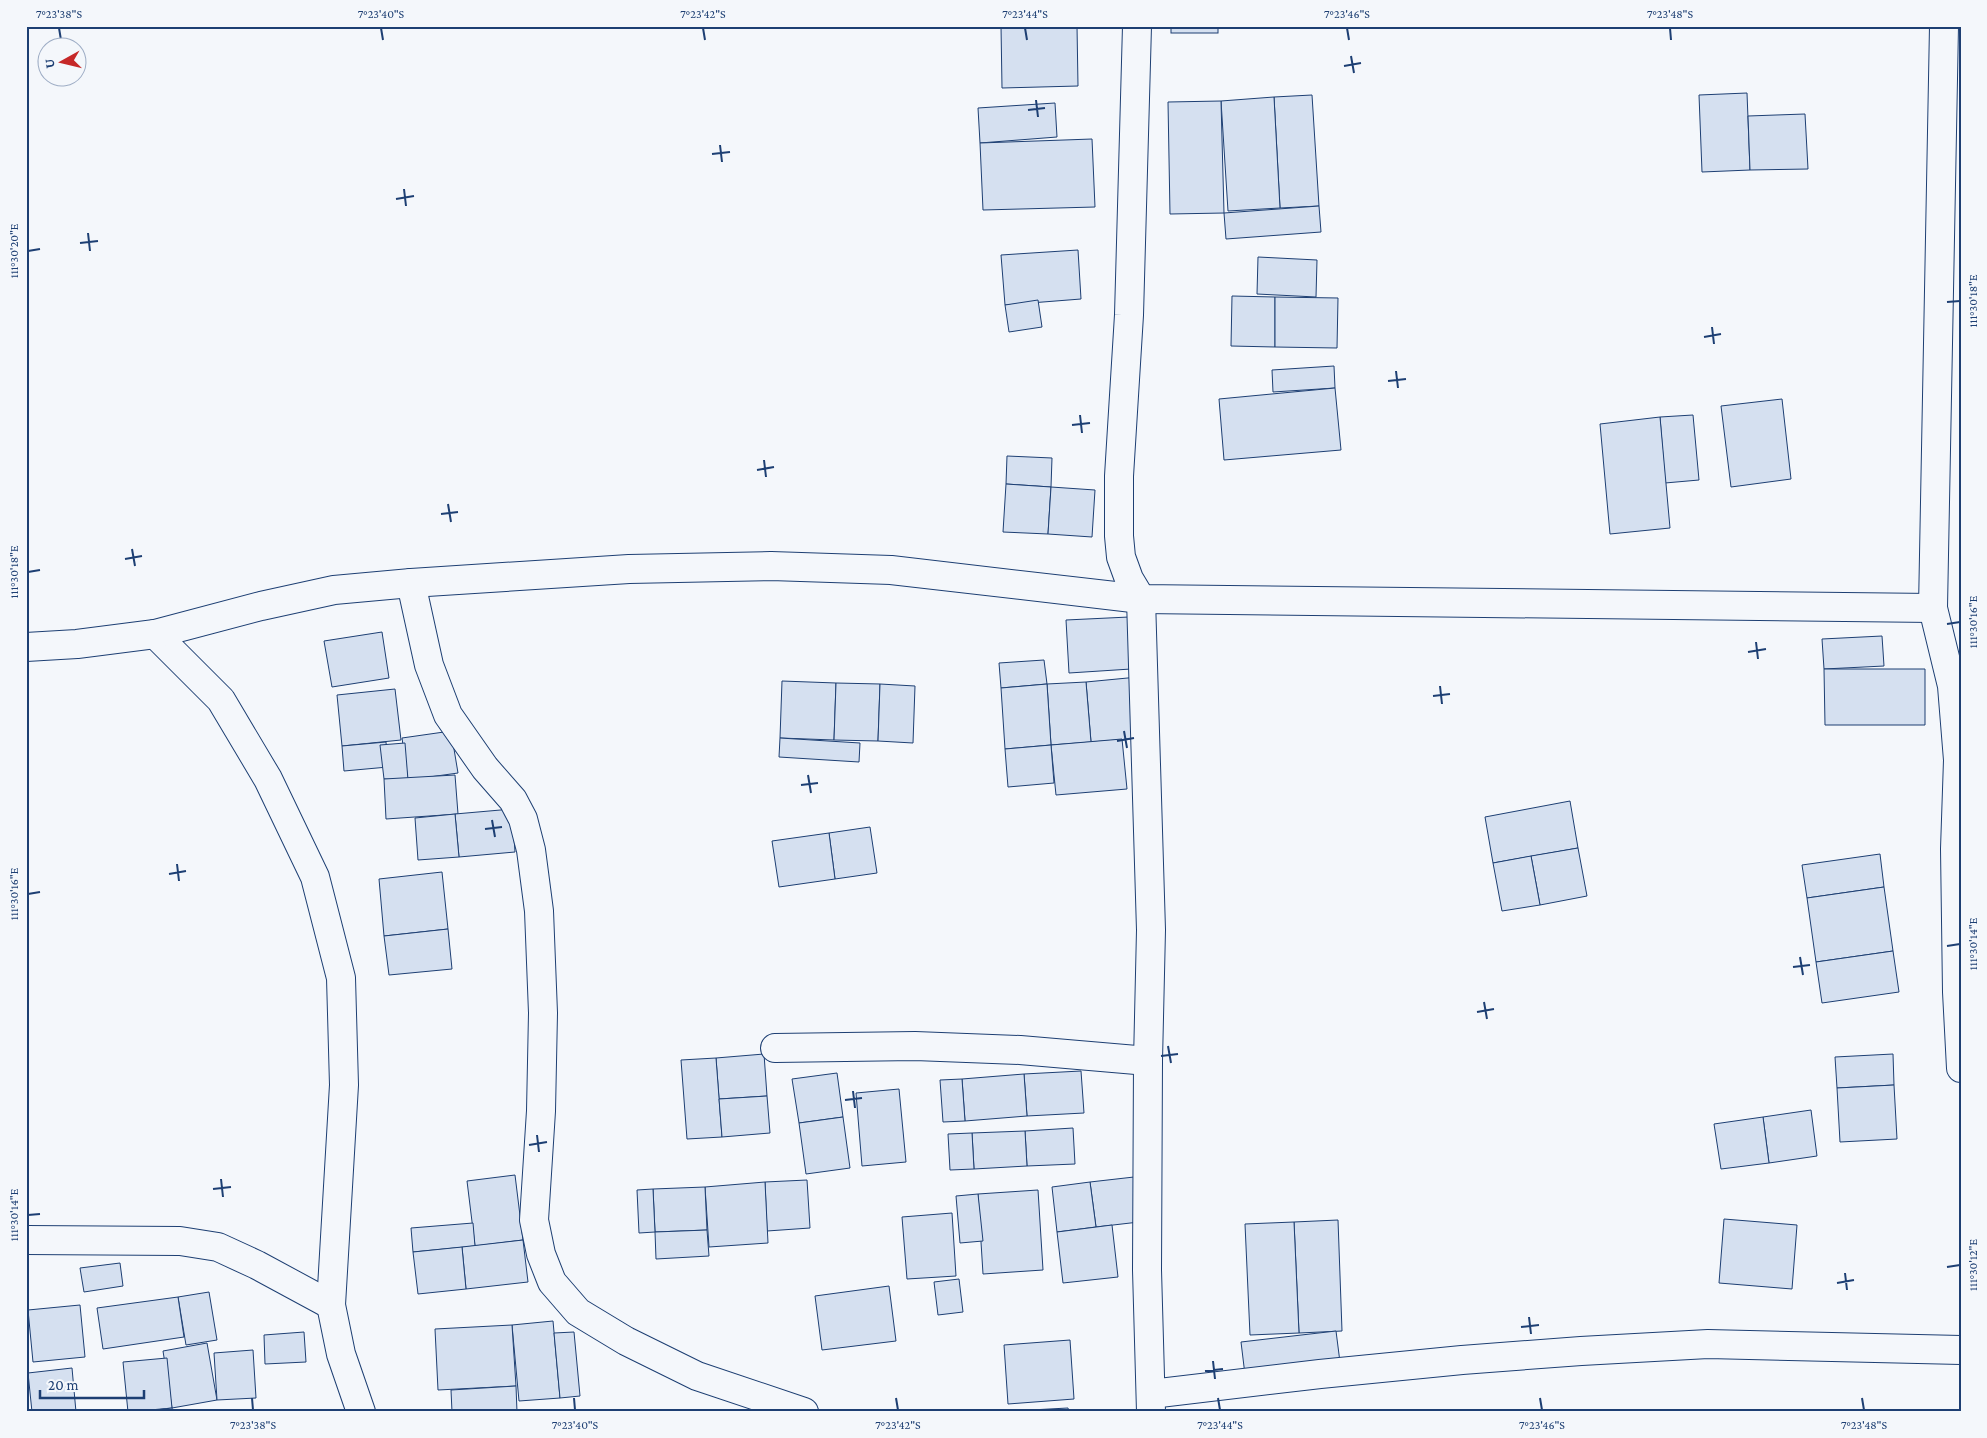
<svg xmlns="http://www.w3.org/2000/svg" width="1987" height="1438" font-family="'Crimson Pro',serif">
<style>
.building{fill:#d5e0f0;stroke:#1d3f73}
.lines{fill:none;stroke-linecap:round;stroke-linejoin:round}
.minor-casing{stroke:#1d3f73;stroke-width:30}
.minor{stroke:#f4f7fb;stroke-width:28}
.ticks{fill:none;stroke:#1d3f73;stroke-width:2}
.neatline{fill:none;stroke:#1d3f73;stroke-width:2}
.ticks-label{font-size:12px;text-anchor:middle;fill:#1d3f73}
</style>
<rect width="100%" height="100%" fill="#f4f7fb"/>
<g class="building">
<path d="M1001 26H1077L1078 86 1002 88Z"/>
<rect x="1171" y="26" width="47" height="7"/>
<path d="M1747 93 1750 170 1702 172 1699 95Z"/>
<path d="M1312 95 1319 206 1280 208 1274 97Z"/>
<path d="M1274 97 1280 208 1228 211 1221 101Z"/>
<path d="M1221 101 1224 213 1170 214 1168 102Z"/>
<path d="M1055 103 1057 137 980 143 978 108Z"/>
<path d="M1805 114 1808 169 1750 170 1748 116Z"/>
<path d="M1092 139 1095 207 983 210 980 143Z"/>
<path d="M1319 206 1321 232 1226 239 1224 213Z"/>
<path d="M1078 250 1081 299 1005 305 1001 255Z"/>
<path d="M1258 257 1317 260 1316 297 1257 294Z"/>
<path d="M1232 296 1275 297V347L1231 346Z"/>
<path d="M1275 297 1338 298 1337 348 1275 347Z"/>
<path d="M1038 300 1042 327 1009 332 1005 305Z"/>
<path d="M1334 366 1335 388 1273 392 1272 370Z"/>
<path d="M1335 388 1341 450 1224 460 1219 399Z"/>
<path d="M1782 399 1791 479 1731 487 1721 406Z"/>
<path d="M1693 415 1699 480 1665 483 1660 417Z"/>
<path d="M1660 417 1670 528 1610 534 1600 424Z"/>
<path d="M1007 456 1052 458 1051 487 1006 484Z"/>
<path d="M1006 484 1051 487 1048 534 1003 532Z"/>
<path d="M1051 487 1095 490 1092 537 1048 534Z"/>
<path d="M1129 617 1131 669 1069 673 1066 620Z"/>
<path d="M382 632 389 678 332 687 324 641Z"/>
<path d="M1882 636 1884 666 1824 669 1822 639Z"/>
<path d="M1044 660 1047 684 1001 688 999 663Z"/>
<path d="M1824 669H1925V725H1825Z"/>
<path d="M1138 677 1143 738 1091 742 1086 682Z"/>
<path d="M782 681 836 683 834 740 780 738Z"/>
<path d="M1086 682 1091 742 1051 745 1047 684Z"/>
<path d="M836 683 880 684 878 741 834 740Z"/>
<path d="M880 684 915 686 913 743 878 741Z"/>
<path d="M1047 684 1051 745 1005 749 1001 688Z"/>
<path d="M395 689 401 740 342 746 337 695Z"/>
<path d="M451 731 458 773 408 780 402 738Z"/>
<path d="M780 738 860 743 859 762 779 757Z"/>
<path d="M1122 739 1127 789 1056 795 1051 745Z"/>
<path d="M386 742 388 767 344 771 342 746Z"/>
<path d="M405 743 408 780 384 779 380 745Z"/>
<path d="M1051 745 1054 783 1008 787 1005 749Z"/>
<path d="M455 775 458 814 386 819 384 779Z"/>
<path d="M1570 801 1578 848 1493 863 1485 817Z"/>
<path d="M512 809 515 852 459 857 455 814Z"/>
<path d="M455 814 459 857 418 860 415 818Z"/>
<path d="M870 827 877 873 835 879 829 833Z"/>
<path d="M829 833 835 879 779 887 772 841Z"/>
<path d="M1578 848 1587 896 1540 905 1531 856Z"/>
<path d="M1880 854 1884 887 1807 898 1802 865Z"/>
<path d="M1531 856 1540 905 1502 911 1493 863Z"/>
<path d="M442 872 448 929 384 936 379 879Z"/>
<path d="M1884 887 1893 951 1816 962 1807 898Z"/>
<path d="M448 929 452 969 389 975 384 936Z"/>
<path d="M1893 951 1899 992 1822 1003 1816 962Z"/>
<path d="M764 1054 767 1096 719 1099 716 1058Z"/>
<path d="M1893 1054 1894 1085 1837 1088 1835 1057Z"/>
<path d="M716 1058 722 1137 687 1139 681 1060Z"/>
<path d="M1081 1071 1084 1113 1027 1116 1024 1074Z"/>
<path d="M837 1073 843 1117 799 1123 792 1079Z"/>
<path d="M1024 1074 1027 1116 965 1121 962 1079Z"/>
<path d="M962 1079 965 1121 943 1122 940 1080Z"/>
<path d="M1894 1085 1897 1139 1840 1142 1837 1088Z"/>
<path d="M899 1089 906 1162 862 1166 856 1093Z"/>
<path d="M767 1096 770 1133 722 1137 719 1099Z"/>
<path d="M1811 1110 1817 1156 1769 1163 1763 1117Z"/>
<path d="M843 1117 850 1168 806 1174 799 1123Z"/>
<path d="M1763 1117 1769 1163 1721 1169 1714 1124Z"/>
<path d="M1073 1128 1075 1164 1027 1166 1025 1131Z"/>
<path d="M1025 1131 1027 1166 974 1169 972 1133Z"/>
<path d="M972 1133 974 1169 950 1170 948 1134Z"/>
<path d="M515 1175 523 1240 475 1246 467 1181Z"/>
<path d="M1134 1177 1139 1222 1096 1227 1090 1182Z"/>
<path d="M807 1180 810 1228 767 1231 765 1182Z"/>
<path d="M765 1182 768 1243 709 1247 705 1187Z"/>
<path d="M1090 1182 1096 1227 1057 1232 1052 1187Z"/>
<path d="M705 1187 707 1230 655 1232 653 1189Z"/>
<path d="M653 1189 655 1232 639 1233 637 1190Z"/>
<path d="M1038 1190 1043 1270 983 1274 978 1194Z"/>
<path d="M978 1194 983 1241 960 1243 956 1196Z"/>
<path d="M952 1213 956 1276 907 1279 902 1217Z"/>
<path d="M1724 1219 1797 1225 1792 1289 1719 1283Z"/>
<path d="M1338 1220 1342 1331 1299 1333 1294 1222Z"/>
<path d="M1294 1222 1299 1333 1250 1335 1245 1224Z"/>
<path d="M473 1223 475 1246 413 1252 411 1228Z"/>
<path d="M1112 1225 1118 1277 1063 1283 1057 1232Z"/>
<path d="M707 1230 709 1256 656 1259 655 1232Z"/>
<path d="M523 1240 528 1282 466 1289 462 1247Z"/>
<path d="M462 1247 466 1289 418 1294 413 1252Z"/>
<path d="M120 1263 123 1286 84 1292 80 1268Z"/>
<path d="M959 1279 963 1312 938 1315 934 1282Z"/>
<path d="M889 1286 896 1341 822 1350 815 1296Z"/>
<path d="M209 1292 217 1340 186 1345 178 1297Z"/>
<path d="M178 1297 184 1337 103 1349 97 1308Z"/>
<path d="M80 1305 85 1357 33 1362 28 1310Z"/>
<path d="M553 1321 560 1398 519 1401 512 1325Z"/>
<path d="M512 1325 516 1386 438 1390 435 1329Z"/>
<path d="M1336 1331 1341 1370 1246 1383 1241 1342Z"/>
<path d="M304 1332 306 1362 265 1364 264 1335Z"/>
<path d="M574 1332 580 1396 560 1398 554 1333Z"/>
<path d="M1070 1340 1074 1399 1008 1404 1004 1345Z"/>
<path d="M207 1343 217 1400 172 1408 163 1351Z"/>
<path d="M253 1350 256 1398 217 1400 214 1353Z"/>
<path d="M167 1358 172 1408 128 1412 123 1362Z"/>
<path d="M72 1368 76 1412H32L28 1373Z"/>
<path d="M516 1386 517 1412H452L451 1390Z"/>
<path d="M172 1408 173 1412H139Z"/>
<path d="M1068 1408 1069 1412 1012 1411Z"/>
</g>
<g class="lines">
<g class="minor-casing">
<g id="minor">
<path d="M1137 26 1129 315 1119 476V536L1121 557 1129 579 1141 599 1151 930 1148 1061 1147 1270 1151 1412"/>
<path d="M1944 26 1933 608 1952 686 1958 760 1955 849 1957 992 1961 1068"/>
<path d="M411 583 429 665 448 715 485 768 513 800 523 819 531 850 539 911 543 1013 541 1111 534 1220 541 1254 552 1282 578 1312 626 1341 697 1376 804 1412"/>
<path d="M155 634 221 700 268 779 315 877 341 978 344 1085 331 1305 341 1354 361 1412"/>
<path d="M26 647 77 644 155 634 261 606 334 590 411 583 629 569 771 566 891 570 1141 599 1933 608"/>
<path d="M775 1048 915 1046 1020 1050 1148 1061"/>
<path d="M26 1240 180 1241 218 1247 257 1265 331 1305"/>
<path d="M1151 1394 1320 1374 1462 1360 1581 1351 1708 1344 1961 1350"/>
</g>
</g>
<use href="#minor" class="minor"/>
</g>
<path class="ticks" d="M59 28 61 40M381 28 383 40M703 28 705 40M1025 28 1027 40M1347 28 1349 40M1670 28 1671 40M1351 56 1354 73M1344 66 1361 63M1036 100 1038 117M1028 110 1045 108M720 145 722 162M712 154 730 152M404 189 406 206M396 199 414 196M88 233 90 251M80 243 98 241M28 251 40 249M1947 302 1960 301M1712 327 1714 344M1704 337 1721 334M1396 371 1398 388M1388 381 1406 379M1080 415 1082 433M1072 425 1090 423M764 460 766 477M757 470 774 467M448 504 451 522M441 514 458 512M132 549 135 566M125 559 142 556M28 572 40 570M1947 624 1960 622M1756 642 1758 659M1748 652 1766 649M1440 686 1442 704M1433 696 1450 694M1124 731 1127 748M1117 741 1134 738M808 775 811 793M801 785 818 783M492 820 495 837M485 829 502 827M177 864 179 881M169 874 186 871M28 894 40 892M1947 946 1960 944M1800 957 1803 975M1793 967 1810 965M1484 1002 1487 1019M1477 1012 1494 1009M1168 1046 1171 1063M1161 1056 1178 1054M853 1091 855 1108M845 1100 862 1098M537 1135 539 1152M529 1145 547 1142M221 1179 223 1197M213 1189 231 1187M28 1215 40 1214M1947 1267 1960 1265M1845 1273 1847 1290M1837 1283 1854 1280M1529 1317 1531 1334M1521 1327 1539 1325M1213 1361 1215 1379M1205 1371 1223 1369M252 1398 253 1410M574 1398 575 1410M896 1398 898 1410M1218 1398 1220 1410M1540 1398 1542 1410M1862 1398 1864 1410"/>
<rect width="1987" height="1438" fill="none" stroke="#f4f7fb" stroke-width="55"/>
<g transform="translate(62 62) rotate(262)"><circle r="24" fill="#f4f7fb" stroke="#9eadc5"/>
<path d="M0-4L9 19L0 12L-9 19Z" fill="#c62828"/>
<text y="-8" font-size="14" font-weight="bold" text-anchor="middle" fill="#1d3f73">U</text>
</g>
<path d="M40 1390v8h104v-8" fill="none" stroke="#1d3f73" stroke-width="2.5"/>
<text x="48" y="1390" font-size="15" fill="#1d3f73" stroke="#f4f7fb" stroke-width="4" paint-order="stroke">20 m</text>
<rect x="28" y="28" width="1932" height="1382" class="neatline"/>
<g class="ticks-label">
<text x="59" y="18">7°23'38"S</text>
<text x="381" y="18">7°23'40"S</text>
<text x="703" y="18">7°23'42"S</text>
<text x="1025" y="18">7°23'44"S</text>
<text x="1347" y="18">7°23'46"S</text>
<text x="1670" y="18">7°23'48"S</text>
<text transform="translate(14 251) rotate(-90)" y="4">111°30'20"E</text>
<text transform="translate(1973 301) rotate(-90)" y="4">111°30'18"E</text>
<text transform="translate(14 572) rotate(-90)" y="4">111°30'18"E</text>
<text transform="translate(1973 622) rotate(-90)" y="4">111°30'16"E</text>
<text transform="translate(14 894) rotate(-90)" y="4">111°30'16"E</text>
<text transform="translate(1973 944) rotate(-90)" y="4">111°30'14"E</text>
<text transform="translate(14 1215) rotate(-90)" y="4">111°30'14"E</text>
<text transform="translate(1973 1265) rotate(-90)" y="4">111°30'12"E</text>
<text x="253" y="1429">7°23'38"S</text>
<text x="575" y="1429">7°23'40"S</text>
<text x="898" y="1429">7°23'42"S</text>
<text x="1220" y="1429">7°23'44"S</text>
<text x="1542" y="1429">7°23'46"S</text>
<text x="1864" y="1429">7°23'48"S</text>
</g>
</svg>
